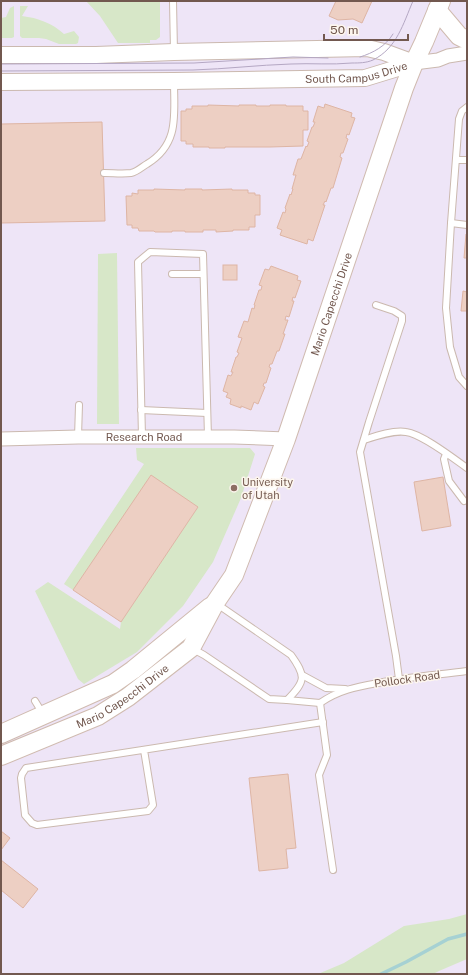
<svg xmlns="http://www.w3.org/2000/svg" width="468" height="975" font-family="'Public Sans',sans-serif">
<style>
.education{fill:#eee5f7}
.green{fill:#d7e7c8}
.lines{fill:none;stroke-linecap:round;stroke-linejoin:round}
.stream{stroke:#a6d1d3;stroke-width:3.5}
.building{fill:#edcfc3;stroke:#deb5a4}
.service-casing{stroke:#cbb9af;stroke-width:8}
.minor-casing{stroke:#cbb9af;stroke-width:15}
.tertiary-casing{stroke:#cbb9af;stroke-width:18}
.secondary-casing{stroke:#d0bbb0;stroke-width:20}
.service{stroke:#fff;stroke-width:6}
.minor{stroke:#fff;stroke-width:13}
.tertiary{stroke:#fff;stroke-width:16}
.secondary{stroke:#fff;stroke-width:18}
.tram{stroke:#b4a7c3;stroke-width:1}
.education-dot{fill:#8d6e63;stroke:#fdf6ee;stroke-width:1.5}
.labels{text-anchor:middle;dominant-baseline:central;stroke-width:3;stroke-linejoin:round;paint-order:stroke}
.street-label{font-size:11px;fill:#72584f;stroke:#fdf6ee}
.education-label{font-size:11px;fill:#785e54;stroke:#fdf6ee;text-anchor:start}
</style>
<rect width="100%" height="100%" fill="#faf2e8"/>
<rect class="education" x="1" y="1" width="466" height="973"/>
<g class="green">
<path d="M86 1H160V37L156 40H150V43H118L100 16Z"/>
<path d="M14 6V37L12 38H1V18L6 17 10 8Z"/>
<path d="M20 6H28L22 16C38 18 52 23 64 34L74 31 79 37 78 43 76 44H59L46 39 39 38H22L20 36Z"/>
<path d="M117 253 119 424H97L98 254Z"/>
<path d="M136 448H250L255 454 241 498 213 562 183 606 137 652 84 684 78 679 35 591 48 582 120 629 121 622 198 507 151 476 73 590 64 584 144 464 137 460Z"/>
<path d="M467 914V959L439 971 433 974H318L344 963 404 926 449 919Z"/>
</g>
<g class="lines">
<path class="stream" d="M381 974 406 962 448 939 467 934"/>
</g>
<g class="building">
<path d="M336 1H372L362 23 353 19 338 20 329 16Z"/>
<path d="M325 104 352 113 351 117 355 118 349 135 347 134 346 138 348 139 343 153H341L340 157 342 158 333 188H331L326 202 325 201 323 205H325L313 241 308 239 307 244 280 235 282 230 277 228 283 212 285 213 286 209 285 208 290 194 291 195 293 189H292L296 175H293L298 159H301L306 146 307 147 309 142 307 141 312 127H313L315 122H313L318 106 324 108Z"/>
<path d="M208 105 239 106V105H256V106H270V105H286V106H303V111H308V130H303V146L270 147H225V148H209V147H193V144H186V141H181V111H186V109H192V106H208Z"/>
<path d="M102 122 105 221 1 223V124Z"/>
<path d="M154 189 185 190V189H202V190L232 189V190H248V193H255V195H260V215H255V227H249V230H233V231L216 232V230H203V232H185V231H172V232H155L154 231H139L138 228H132V225H127L126 196H132V193L138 194V190H154Z"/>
<path d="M466 234 467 235V258H464Z"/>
<rect x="223" y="265" width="14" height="15"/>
<path d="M271 266 298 276 297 280 301 281 295 298 293 297 292 301H294L289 317 286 316 285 320H288L283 334H285L279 351H277L272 364H270L269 367 271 368 266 383H264L263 386 265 387 258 404 254 402 251 410 241 406V408L230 404 231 399 226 397 228 393 223 391 228 375 231 376 233 372H231L236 357H237L239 353 237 352 242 338 238 337 244 321 248 322 252 308 254 309 255 305H254L259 290H261L262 286 259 285 265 269 269 270Z"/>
<path d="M463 291 467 292V311H461Z"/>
<path d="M151 475 198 507 121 622 73 590Z"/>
<path d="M443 477 451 526 422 531 414 482Z"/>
<path d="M288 774 296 848 286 849 288 868 259 871 249 778Z"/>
<path d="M1 831 10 838 1 850Z"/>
<path d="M1 860 38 889 23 908 1 890Z"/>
</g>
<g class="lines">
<g class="service-casing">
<g id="service">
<path d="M173 1 174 52"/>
<path d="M467 107 462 111 459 119 451 223 446 308 450 347 459 377 467 386"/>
<path d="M456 160H467"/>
<path d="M104 173C113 173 123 174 131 173 137 172 143 166 147 164 180 144 174 114 174 81"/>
<path d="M451 223 467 225"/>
<path d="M172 274H203"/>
<path d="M376 305 394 311 402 316V321L369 422 360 452 396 656 399 679"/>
<path d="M141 410 207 413"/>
<path d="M78 437 79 405"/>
<path d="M142 437 138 262 150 252 203 254 208 437"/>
<path d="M364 440C376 436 393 430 406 432 422 434 453 458 467 468"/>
<path d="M446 454 444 459 449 481 464 501"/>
<path d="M193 649 204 655 269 699 287 700C306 681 306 676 291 655L217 604"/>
<path d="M302 675 326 688 345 689"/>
<path d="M287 700 320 703C339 690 356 687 378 683 407 677 437 675 467 671"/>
<path d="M35 701 43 714"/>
<path d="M320 703 327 755 319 775 333 870"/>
<path d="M144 750 153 805 148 811 37 825 32 823 25 815 21 778 22 774 26 768 323 722"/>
</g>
</g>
<g class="minor-casing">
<g id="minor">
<path d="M414 63 438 60 448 56 467 53"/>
<path id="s1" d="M1 439 78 437H234L286 439"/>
</g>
</g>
<g class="tertiary-casing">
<g id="tertiary">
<path d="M1 55H96L174 52 367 48 384 52 414 63"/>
<path id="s2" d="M1 82 174 81 365 78 414 63"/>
</g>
</g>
<g class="secondary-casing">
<g id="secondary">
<path d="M437 10 459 36 467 40"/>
<path d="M1 734 113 684 133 670 210 607"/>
<path id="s3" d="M1 756 98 716 128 697 191 648 215 603 234 575 286 439 404 88 414 63 424 42 441 1"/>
</g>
</g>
<use href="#service" class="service"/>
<use href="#minor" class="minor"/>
<use href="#tertiary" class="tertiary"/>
<use href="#secondary" class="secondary"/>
<g class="tram">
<path d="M360 57C373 53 386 46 393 34"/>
<path d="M1 64 194 63 293 57 328 58"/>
<path d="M1 71 193 70C226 69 258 65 291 64 311 63 331 65 352 63 359 63 366 63 373 60 397 48 403 24 413 1"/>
</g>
</g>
<circle class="education-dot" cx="234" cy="488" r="4"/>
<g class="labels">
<g class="street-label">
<text stroke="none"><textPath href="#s2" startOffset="356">South Campus Drive</textPath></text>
<text stroke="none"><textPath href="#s3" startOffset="593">Mario Capecchi Drive</textPath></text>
<text stroke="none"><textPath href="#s1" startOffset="143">Research Road</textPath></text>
<text transform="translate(407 679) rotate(-8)">Pollock Road</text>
<text stroke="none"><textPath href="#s3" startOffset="136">Mario Capecchi Drive</textPath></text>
</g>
<g class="education-label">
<text x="242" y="482">University<tspan x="242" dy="13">of Utah</tspan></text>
</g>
</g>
<rect width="468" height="975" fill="none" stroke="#72584f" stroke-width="4"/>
<path d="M324 34v6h84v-6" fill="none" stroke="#72584f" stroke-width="2"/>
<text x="330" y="34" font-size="12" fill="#72584f" stroke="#fdf6ee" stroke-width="3" paint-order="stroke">50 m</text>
</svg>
